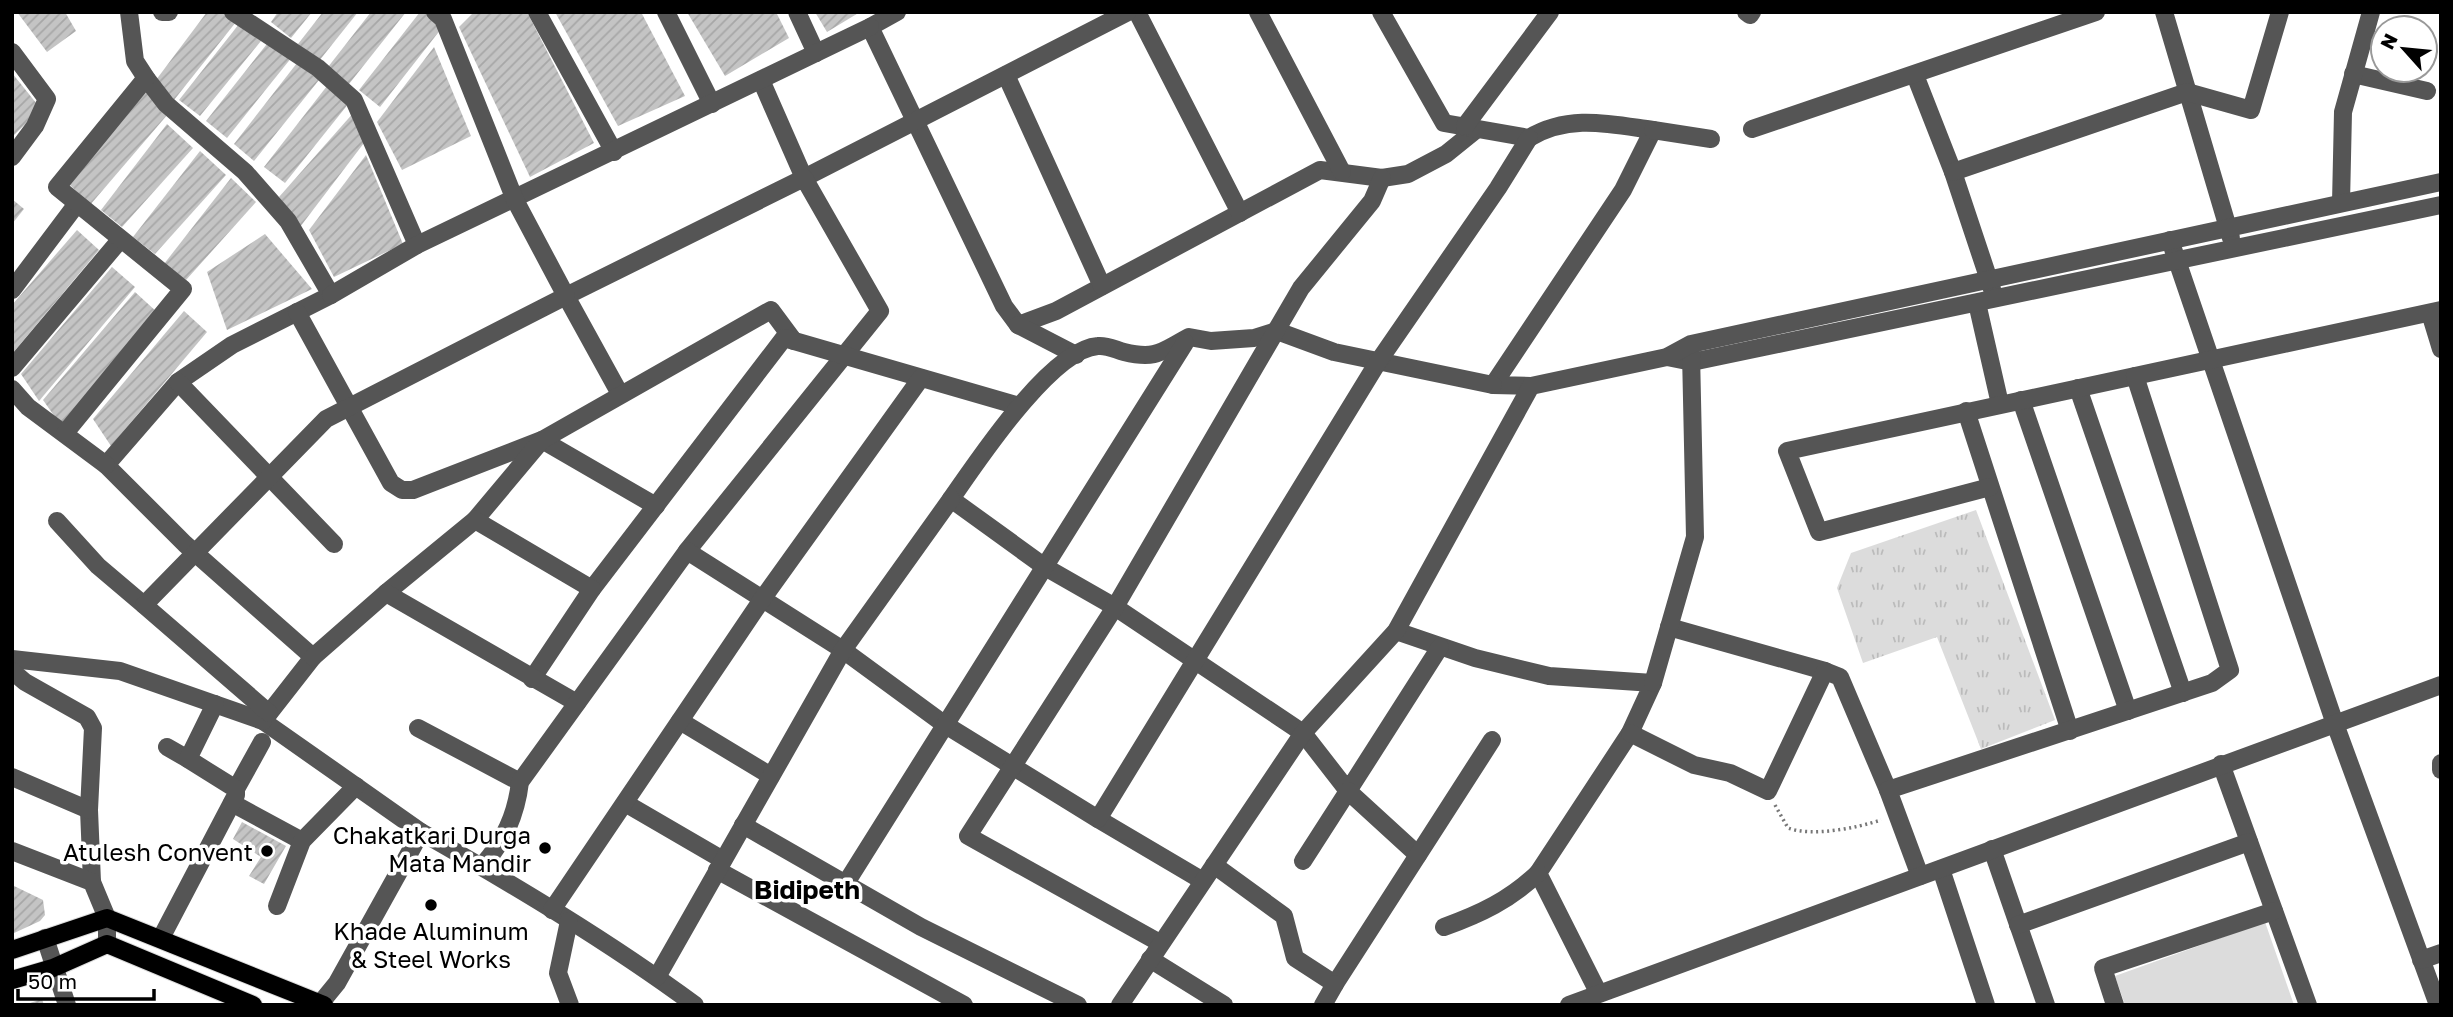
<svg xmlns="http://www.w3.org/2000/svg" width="2453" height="1017" font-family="'Golos Text',sans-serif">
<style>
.grass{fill:url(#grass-tufts)}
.green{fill:#dcdcdc}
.building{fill:url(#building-hatch)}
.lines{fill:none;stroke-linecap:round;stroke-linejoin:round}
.major-casing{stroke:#dbdbdb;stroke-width:20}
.path{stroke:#777;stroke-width:3.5;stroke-dasharray:2 3.5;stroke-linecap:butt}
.minor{stroke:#555;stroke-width:18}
.major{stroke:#000;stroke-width:18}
.poi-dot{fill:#000;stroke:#fff;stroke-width:2.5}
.labels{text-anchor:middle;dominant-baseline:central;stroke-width:7;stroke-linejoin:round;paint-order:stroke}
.poi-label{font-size:24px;fill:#000;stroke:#fff;text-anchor:end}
.neighbourhood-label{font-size:26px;font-weight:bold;fill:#000;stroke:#fff}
</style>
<defs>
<pattern id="grass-tufts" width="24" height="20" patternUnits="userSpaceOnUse" patternTransform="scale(1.75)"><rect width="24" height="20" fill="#dcdcdc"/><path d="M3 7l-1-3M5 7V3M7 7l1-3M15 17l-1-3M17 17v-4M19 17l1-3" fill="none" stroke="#bbb"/></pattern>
<pattern id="building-hatch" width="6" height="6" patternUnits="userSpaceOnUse" patternTransform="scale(1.75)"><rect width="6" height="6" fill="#c4c4c4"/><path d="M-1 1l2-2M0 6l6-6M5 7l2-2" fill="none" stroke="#a7a7a7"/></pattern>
</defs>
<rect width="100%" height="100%" fill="#fff"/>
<path class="grass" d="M1976 510 2055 720 1981 749 1937 637 1863 663 1837 588 1851 553Z"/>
<path class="green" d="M2265 922 2294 1005H2125L2115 976Z"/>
<g class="building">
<path d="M17 12H65L76 31 47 52Z"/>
<path d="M207 12H224L236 22 174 100 153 84Z"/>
<path d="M278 12H312L291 38 271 22Z"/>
<path d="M323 12H358L319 61 298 44Z"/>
<path d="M371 12H406L349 84 328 67Z"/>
<path d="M420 12H425L441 29 380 107 359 90Z"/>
<path d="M474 12H527L594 143 530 177 459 27Z"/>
<path d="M555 12H641L685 96 618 126Z"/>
<path d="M687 12H776L789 38 725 76Z"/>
<path d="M815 12H860L827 32Z"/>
<path d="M243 19 265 36 200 116 179 100Z"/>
<path d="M270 40 292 57 227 138 206 121Z"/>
<path d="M434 47 471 136 402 170 377 122Z"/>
<path d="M297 63 319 80 254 161 234 144Z"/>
<path d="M12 73 41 109 12 137Z"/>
<path d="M327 86 349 103 285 183 264 167Z"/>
<path d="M145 89 168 114 90 205 70 185Z"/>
<path d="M355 111 367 139 300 227 279 197Z"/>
<path d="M167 124 193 148 122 227 101 210Z"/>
<path d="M200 151 226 175 155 254 133 237Z"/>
<path d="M366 155 403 244 334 277 309 230Z"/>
<path d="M231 178 256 202 186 280 164 264Z"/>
<path d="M12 199 24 209 12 224Z"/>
<path d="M77 230 99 250 12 354V305Z"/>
<path d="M265 234 312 289 227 330 207 272Z"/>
<path d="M112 267 135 287 39 401 21 374Z"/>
<path d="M135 292 158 313 62 427 43 400Z"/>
<path d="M184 311 207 332 111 446 93 419Z"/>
<path d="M242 822 286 846 264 884 249 876 261 857 233 839Z"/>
<path d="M12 885 43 900 45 915 40 921 12 934Z"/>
<path d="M42 999 44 1005H27V1004Z"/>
</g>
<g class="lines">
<g class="major-casing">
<g id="major">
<path d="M12 950 107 918 324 1005"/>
<path d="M12 980 53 968 107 944 253 1005"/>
</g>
</g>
<path class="path" d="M1775 805 1788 828C1812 837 1857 828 1881 820"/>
<g class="minor">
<path d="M129 12 135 61 146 78 166 104 245 172 288 221 331 295 232 345 178 382 106 465 185 544 313 657 263 721 421 832 337 983 319 1005"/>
<path d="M162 12H169"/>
<path d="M233 12 318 68 354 100 417 245"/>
<path d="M537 12 614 152"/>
<path d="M666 12 712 104"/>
<path d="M797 12 816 53"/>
<path d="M897 12 870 27 1004 306 1018 325 1056 311 1320 170 1382 178 1408 174 1446 154 1477 129"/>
<path d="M1137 12 1240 213"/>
<path d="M1258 12 1342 172"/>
<path d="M1381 12 1444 123 1529 138C1569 114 1609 124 1653 130L1623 190 1493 385 1531 386"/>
<path d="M1746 12 1750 15 1752 12"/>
<path d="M2164 12 2231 238"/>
<path d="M12 52 47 99 35 126 12 157"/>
<path d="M2353 74 2427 91"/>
<path d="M1006 75 1102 286"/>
<path d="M1915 75 1953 172 1992 289"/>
<path d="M761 80 804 178 1128 12"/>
<path d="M1465 126 1550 12"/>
<path d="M1752 129 2096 12"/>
<path d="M1653 130 1711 139"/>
<path d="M1953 172 2187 92 2251 110 2280 12"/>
<path d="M2341 203 2343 112 2371 12"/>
<path d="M2170 240 2334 721 2438 1005"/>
<path d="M12 290 76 205"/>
<path d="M331 295 417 245 870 27"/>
<path d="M1977 303 2000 404"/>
<path d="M297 312 391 483 402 490H413L542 440 656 506"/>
<path d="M2430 313 2441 349"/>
<path d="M1018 325 1076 355"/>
<path d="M1667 357 1692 362 2441 205"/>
<path d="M12 368 120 240"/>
<path d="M178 382 334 544"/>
<path d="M2078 388 2183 693"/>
<path d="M12 389 28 407 106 465"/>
<path d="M620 394 566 296 804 178 880 311 687 551"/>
<path d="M2021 400 2128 711"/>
<path d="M1966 411 2070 731"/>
<path d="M65 433 183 289 57 187 146 78"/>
<path d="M1990 487 1819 532 1787 451 2135 376"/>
<path d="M475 520 542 440 771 310 794 341"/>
<path d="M57 521 98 566 144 605"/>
<path d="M592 589 784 338 1019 406"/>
<path d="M386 593 475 520 592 589 532 679"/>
<path d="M1669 627 1825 671"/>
<path d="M1396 631 1475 658 1549 676 1653 683 1630 733 1538 873 1598 992"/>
<path d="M1440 647 1348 791 1303 733 1115 607 1045 567 951 499C977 462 1051 349 1098 346 1107 345 1116 350 1124 352 1157 360 1162 351 1189 337L1211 341 1254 338 1277 331 1334 352 1493 385"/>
<path d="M313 657 386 593 577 703"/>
<path d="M12 659 120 671 263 721"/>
<path d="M12 671 25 682 87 717 93 728 89 810 92 882"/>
<path d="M1653 683 1695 537 1691 353"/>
<path d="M269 713 144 605 326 419 566 296 515 200 443 19 435 12"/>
<path d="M680 721 771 776"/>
<path d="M418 728 520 782"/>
<path d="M1630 733 1694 765 1730 773 1768 791 1825 671 1840 677 1888 790"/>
<path d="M167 747 188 759"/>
<path d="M2441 763V770"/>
<path d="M2221 764 2308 1005"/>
<path d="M12 777 89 810"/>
<path d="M236 789 262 742"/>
<path d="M232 803 302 841"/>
<path d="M625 803 723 860"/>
<path d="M1098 819 1203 881"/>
<path d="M743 825 921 927 1078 1005"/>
<path d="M421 832C514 885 608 941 695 1005"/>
<path d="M1992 849 2046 1005"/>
<path d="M12 851 92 882 107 918V944"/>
<path d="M1303 861 1348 791 1418 855"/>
<path d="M1214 865 1284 916 1295 958 1335 984 1492 740"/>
<path d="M482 866C504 841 516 816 520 782L687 551 843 650 944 724 1098 819 1378 362 1498 188 1529 138"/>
<path d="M1941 869 1986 1005"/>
<path d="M717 870 964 1005"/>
<path d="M1920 876 1888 790 2212 683 2230 670 2135 376 2441 310"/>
<path d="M846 883 1185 343"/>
<path d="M277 906 302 841 356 786"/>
<path d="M552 910 763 598 921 378"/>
<path d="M569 921 558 973 570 1005"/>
<path d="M2018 925 2249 842"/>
<path d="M1444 927C1480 914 1510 900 1538 873"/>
<path d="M45 938 67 1005"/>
<path d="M161 938 236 795V789L188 759 215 704"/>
<path d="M1160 943 968 836 1115 607 1301 288 1372 201 1382 178"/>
<path d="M1150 959 1224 1005"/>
<path d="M2421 960 2441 953"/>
<path d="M657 977 843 650 951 499"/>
<path d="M1120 1005 1303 733 1396 631 1531 386 1667 357 1691 344 2441 182"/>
<path d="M1323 1005 1335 984"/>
<path d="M1569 1005 2441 685"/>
<path d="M2115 1005 2103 968 2274 911"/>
</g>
<use href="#major" class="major"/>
</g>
<g class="poi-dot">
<circle cx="545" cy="848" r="7"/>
<circle cx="267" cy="851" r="7"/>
<circle cx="431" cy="905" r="7"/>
</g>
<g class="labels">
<g class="poi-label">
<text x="531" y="834">Chakatkari Durga<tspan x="531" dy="28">Mata Mandir</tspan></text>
<text x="253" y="851">Atulesh Convent</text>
<text x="431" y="930" text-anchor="middle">Khade Aluminum<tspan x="431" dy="28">&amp; Steel Works</tspan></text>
</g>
<g class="neighbourhood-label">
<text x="807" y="889">Bidipeth</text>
</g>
</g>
<rect width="2453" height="1017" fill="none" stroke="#000000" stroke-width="28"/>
<g transform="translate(2404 49) rotate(297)"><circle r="33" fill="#ffffff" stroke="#999999" stroke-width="2"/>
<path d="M0-5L12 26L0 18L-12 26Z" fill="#000000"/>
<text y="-10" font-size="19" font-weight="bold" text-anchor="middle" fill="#000000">N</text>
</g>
<path d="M18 989v10h136v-10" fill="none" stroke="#000000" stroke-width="3.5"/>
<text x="28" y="989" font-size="21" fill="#000000" stroke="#ffffff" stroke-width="5" paint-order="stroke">50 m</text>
</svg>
